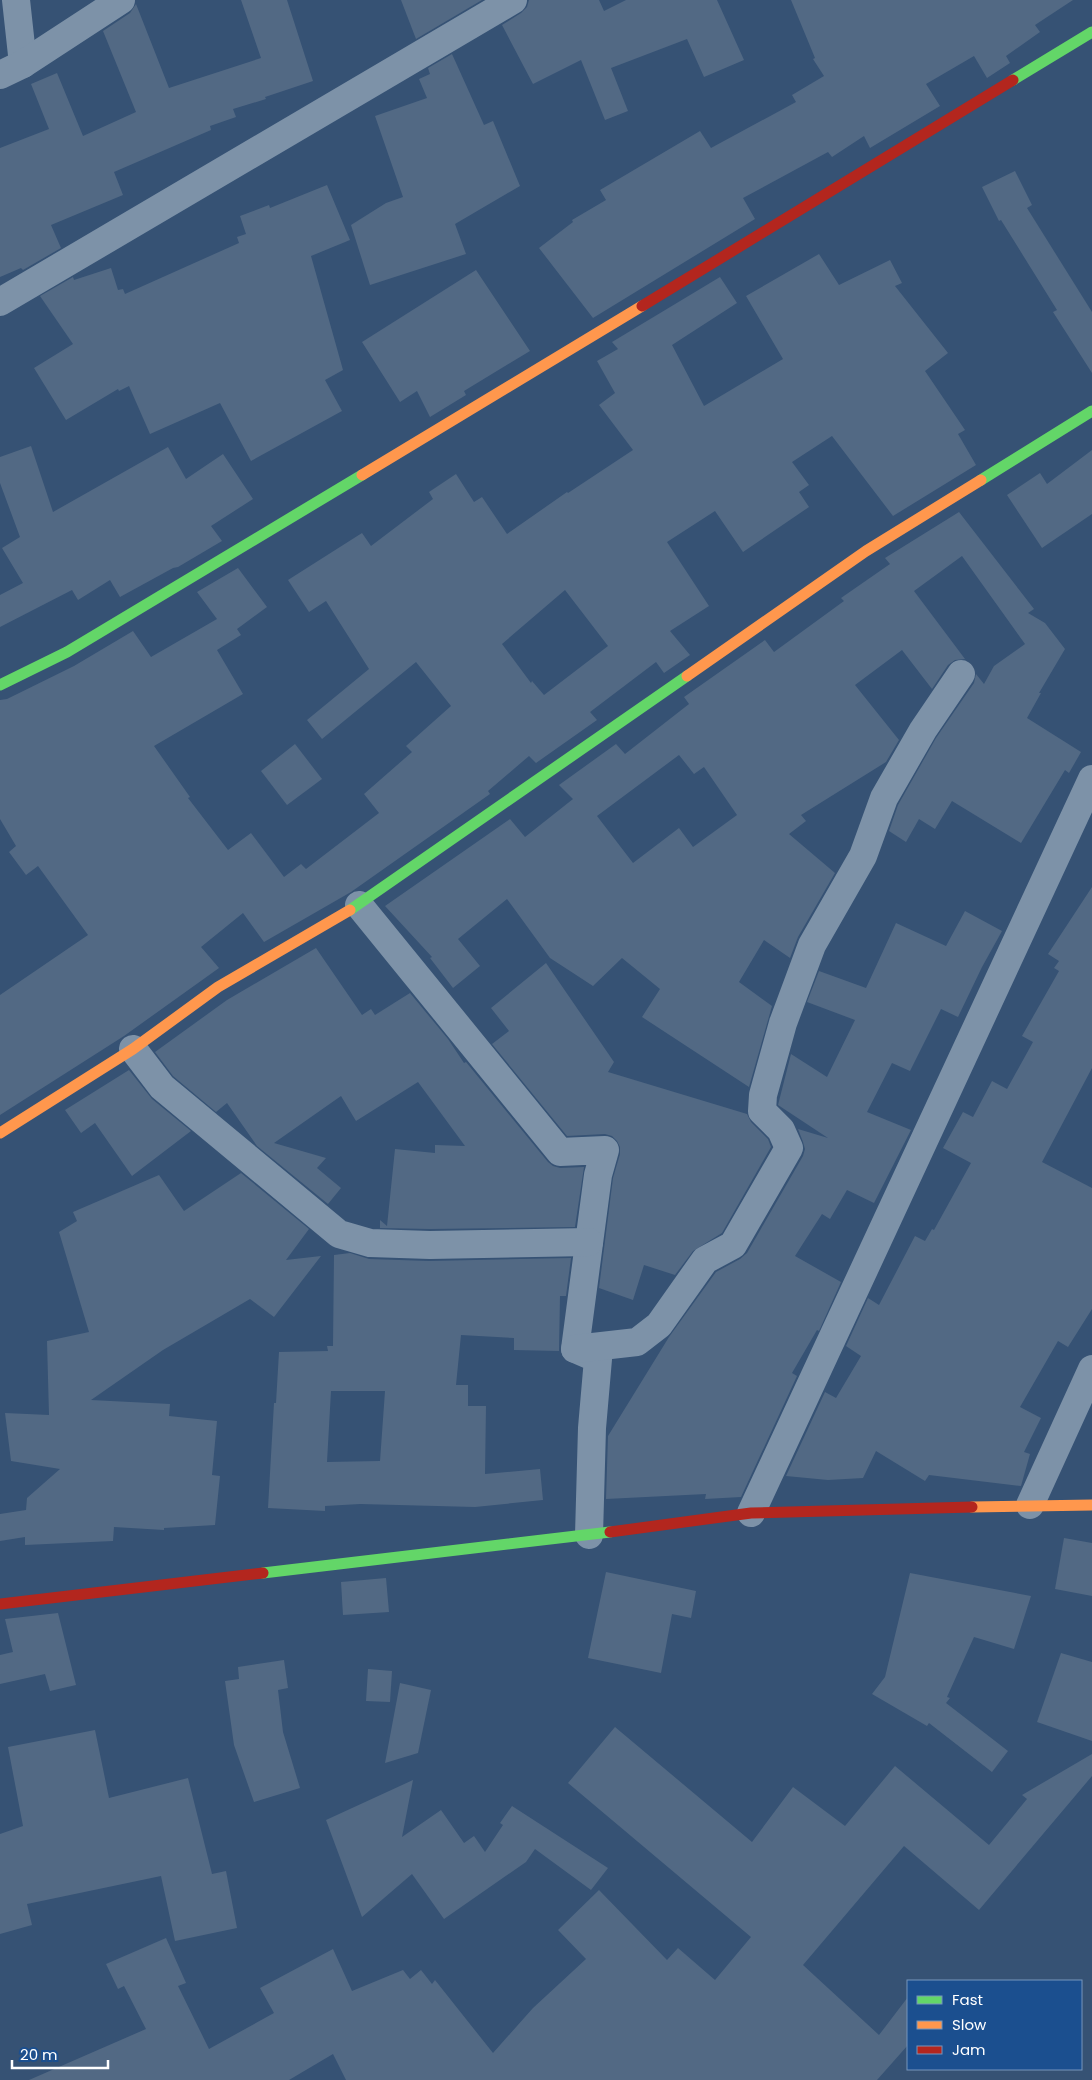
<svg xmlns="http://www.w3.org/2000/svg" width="1092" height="2080" font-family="Poppins,sans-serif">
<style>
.building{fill:#526984;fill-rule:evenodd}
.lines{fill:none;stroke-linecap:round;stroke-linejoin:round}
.street{stroke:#7d92a8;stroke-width:28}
.fast{stroke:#63d668;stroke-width:11}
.slow{stroke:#ff974d;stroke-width:11}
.jam{stroke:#b3261e;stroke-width:11}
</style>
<rect width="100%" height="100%" fill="#365274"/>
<g class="building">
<path d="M241 0H287L313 81 265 97 266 99 233 109 236 117 210 126 211 130 114 172 123 195 51 225 61 248 23 270 21 268 0 277V148L49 129 31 84 57 73 83 136 136 112 103 31 130 13 136 4 169 88 261 58Z"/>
<path d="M401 0H482L416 39Z"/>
<path d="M529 0H599L604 11 626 0H717L744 60 704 77 687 39 611 68 628 111 605 120 581 60 533 84 502 25 521 13 527 7Z"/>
<path d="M791 0H1073L1035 25 1040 32 1006 56 1010 63 987 78 974 56 926 84 940 106 870 148 864 136 832 157 828 152 743 198 755 219 593 318 539 248 573 222 572 220 606 200 600 190 700 131 711 148 796 102 792 95 824 76 813 59 815 58Z"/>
<path d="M452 54 484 125 493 121 520 186 455 224 466 254 370 285 351 225 386 203 403 197 375 116 427 98 419 79 430 74 428 68Z"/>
<path d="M1015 171 1032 205 1027 208 1092 312V373L1053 312 1057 310 1001 220 999 221 982 187Z"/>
<path d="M327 185 350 240 311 256 343 370 325 380 342 411 251 461 220 403 150 434 129 386 119 391 118 389 66 420 34 368 73 344 40 296 73 277 74 280 111 268 118 290 123 289 125 294 239 243 237 237 246 234 240 216 269 205 270 208Z"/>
<path d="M819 254 839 285 890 260 902 283 895 286 948 353 925 371 965 430 958 434 976 465 893 516 832 436 792 462 809 485 799 492 809 507 743 552 715 511 667 542 709 606 670 631 690 655 664 673 656 662 590 712 597 720 536 763 529 756 488 791 490 794 351 892 264 942 243 913 201 947 219 968 124 1036 0 1115V995L88 935 38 866 26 875 9 852 16 846 0 819V700L7 699 74 666 133 631 151 657 217 619 197 592 238 568 267 607 237 629 241 635 217 650 243 694 154 746 190 797 188 798 228 850 251 833 284 877 301 864 306 869 379 813 364 794 412 752 406 746 451 706 416 662 322 739 307 720 369 669 326 601 309 612 288 580 362 533 371 546 433 499 429 492 456 474 474 502 482 497 507 534 567 492 568 493 633 450 599 405 615 393 597 361 618 349 612 342 720 277 737 303 672 345 704 406 783 359 746 296ZM565 590 608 646 544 695 532 681 531 683 502 644Z"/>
<path d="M476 270 530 351 464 391 466 395 430 417 417 391 400 402 362 342Z"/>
<path d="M31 446 53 512 168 447 186 479 223 454 253 499 211 526 222 541 178 567 173 568 120 597 110 580 78 600 72 590 0 627V595L23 583 2 548 20 537 0 483V457Z"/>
<path d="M1092 450V514L1042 548 1007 495 1040 473 1047 484Z"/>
<path d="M959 512 1034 609 1028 613 1045 623 1065 649 1039 693H1041L1027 718 1081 752 1069 773 1065 770 1021 843 952 801 935 829 919 819 906 842 889 831 898 805 936 738 974 683 976 674 984 684 994 666 1025 644 962 556 914 591 965 659 955 660 948 665 932 689 902 650 855 685 899 740 886 762 801 815 806 821 789 834 835 873 798 937 790 958 764 940 739 982 772 1006 749 1087 642 1017 660 989 622 958 593 986 550 958 507 899 458 939 480 966 453 988 430 958 432 957 385 906 510 819 525 837 573 799 559 785 616 744 625 754 689 704 684 697 765 640 774 652 844 601 841 598 890 564 885 558ZM679 755 694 774 704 767 737 815 693 847 679 828 633 863 597 816Z"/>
<path d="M295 744 322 779 287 805 261 771Z"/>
<path d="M1092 887V1068L1042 1162 1092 1188V1309L1068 1347 1058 1341 1020 1407 1041 1418 1024 1452 1030 1454 1021 1486 929 1475 925 1481 876 1451 863 1478 828 1480 786 1476 825 1392 836 1398 861 1356 846 1346 868 1298 879 1305 915 1236 925 1241 932 1229 934 1230 971 1163 943 1148 963 1112 973 1117 992 1081 1007 1089 1033 1042 1022 1036 1059 971 1054 968 1059 961 1048 954Z"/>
<path d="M965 911 1002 931 982 967 958 1017 941 1009 910 1071 892 1063 867 1112 911 1130 874 1203 847 1190 830 1219 822 1214 795 1256 841 1282 819 1331 817 1330 792 1373 797 1376 741 1497 705 1499 706 1494 606 1499 608 1436 669 1337 716 1272 740 1259 747 1253 803 1156 805 1149 803 1142 798 1129 828 1138 778 1105 791 1054 827 1077 855 1020 807 1002 819 971 866 988 896 923 946 946Z"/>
<path d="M316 948 362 1015 371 1009 375 1015 410 993 448 1039 464 1063 466 1062 548 1162 553 1166 560 1168 584 1167 575 1227 430 1229 380 1228V1220L387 1226 395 1149 435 1153V1145L465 1146 418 1082 356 1121 341 1096 274 1143 326 1158 317 1168 341 1188 328 1204 257 1146 227 1103 216 1112 173 1076 155 1052 227 1000Z"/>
<path d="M546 963 614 1062 608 1072 747 1114 751 1122 768 1139 771 1147 722 1233 693 1251 675 1275 644 1265 633 1300 599 1288 613 1178 620 1154V1147L617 1141 612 1136 605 1134 567 1136 492 1044 509 1031 491 1008Z"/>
<path d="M129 1070 152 1099 191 1131 132 1176 95 1123 81 1133 65 1110Z"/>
<path d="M241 1173 309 1229 286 1260 321 1256 274 1317 250 1299 163 1350 91 1400 170 1404 169 1416 217 1421 212 1475 220 1476 215 1525 164 1528V1530L114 1527 113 1541 25 1545V1537L0 1541V1514L26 1510 27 1498 60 1469 11 1461 5 1413 49 1415 47 1341 89 1332 59 1232 77 1221 73 1212 159 1175 184 1211Z"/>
<path d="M350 1253 369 1259 429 1261 571 1258 566 1296H560L559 1351 514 1350V1338L461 1335 456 1385H468V1406H486L485 1474 540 1469 543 1500 475 1507 360 1504 325 1506V1511L268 1508 274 1403H276L279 1352 328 1351 327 1346H333L334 1255ZM331 1391H385L380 1461 327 1462Z"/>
<path d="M1064 1538 1092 1543V1596L1055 1589Z"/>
<path d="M606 1572 696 1591 691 1618 672 1614 661 1673 588 1658Z"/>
<path d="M910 1573 1031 1596 1014 1649 974 1637 947 1697 950 1698 946 1703 1008 1751 992 1772 929 1723 927 1726 872 1694 885 1677Z"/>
<path d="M386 1578 389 1612 343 1615 341 1582Z"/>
<path d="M58 1613 76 1685 50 1691 45 1674 0 1684V1655L13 1652 5 1619Z"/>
<path d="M1061 1653 1092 1662V1741L1037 1722Z"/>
<path d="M284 1660 288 1688 278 1690 283 1732 300 1788 254 1802 234 1745 225 1681 239 1679 238 1667Z"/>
<path d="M368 1669 392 1671 390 1702 366 1701Z"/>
<path d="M400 1683 431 1690 418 1753 385 1763Z"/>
<path d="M615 1727 752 1842 793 1787 845 1826 895 1766 989 1845 1027 1799 1022 1795 1092 1754V1776L979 1910 904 1846 803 1965 879 2035 908 1997V2045L877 2080H346L333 2054 289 2080H29L146 2029 124 1986 118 1989 106 1964 166 1938 186 1983 178 1986 209 2049 274 2013 260 1988 333 1949 352 1991 403 1970 410 1979 421 1970 432 1984 435 1980 493 2053 533 2008 586 1959 558 1930 599 1890 667 1960 678 1948 715 1980 751 1937 568 1783Z"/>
<path d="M95 1730 109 1798 188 1778 212 1874 226 1871 237 1928 175 1941 161 1876 27 1904 32 1925 0 1934V1834L23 1826 8 1747Z"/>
<path d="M413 1780 402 1837 441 1810 464 1843 474 1836 485 1852 503 1825 500 1823 512 1806 608 1868 591 1890 535 1849 526 1862 444 1919 412 1874 362 1917 326 1820Z"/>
</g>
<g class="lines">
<g class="street">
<path d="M16 0 23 64"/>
<path d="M0 75 23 64 121 0"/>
<path d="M0 302 513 0"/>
<path d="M359 905 560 1152 605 1150 598 1175 575 1349 598 1359 592 1428 589 1535"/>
<path d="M133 1049 162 1087 339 1234 370 1243 430 1245 589 1242"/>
<path d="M575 1349 637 1342 659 1325 705 1260 733 1245 789 1148 781 1130 762 1111 763 1095 783 1023 812 945 863 856 884 798 923 730 961 674"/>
<path d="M1030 1505 1092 1369"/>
<path d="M751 1513 1092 779"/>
</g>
<g class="fast">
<path d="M1013 80 1092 32"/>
<path d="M981 480 1092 411"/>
<path d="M0 685 67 652 362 475"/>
<path d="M350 910 687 676"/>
<path d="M263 1573 610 1532"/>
</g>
<g class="slow">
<path d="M362 475 642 306"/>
<path d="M687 676 866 551 981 480"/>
<path d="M0 1133 133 1049 218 987 350 910"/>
<path d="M972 1507 1092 1505"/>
</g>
<g class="jam">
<path d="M642 306 1013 80"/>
<path d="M610 1532 751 1513 972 1507"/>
<path d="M0 1604 263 1573"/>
</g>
</g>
<rect x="907" y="1980" width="175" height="90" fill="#1b4f8f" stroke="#7695bc"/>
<rect x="917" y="1996" width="25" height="8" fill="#63d668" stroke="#7695bc"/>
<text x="952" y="2005" font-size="15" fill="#ffffff">Fast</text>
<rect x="917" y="2021" width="25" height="8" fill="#ff974d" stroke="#7695bc"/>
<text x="952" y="2030" font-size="15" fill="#ffffff">Slow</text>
<rect x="917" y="2046" width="25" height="8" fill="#b3261e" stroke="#7695bc"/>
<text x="952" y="2055" font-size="15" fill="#ffffff">Jam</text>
<path d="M12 2060v8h96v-8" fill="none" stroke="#ffffff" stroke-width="2.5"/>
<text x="20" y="2060" font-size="15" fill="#ffffff" stroke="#1b4f8f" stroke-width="4" paint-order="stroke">20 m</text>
</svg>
